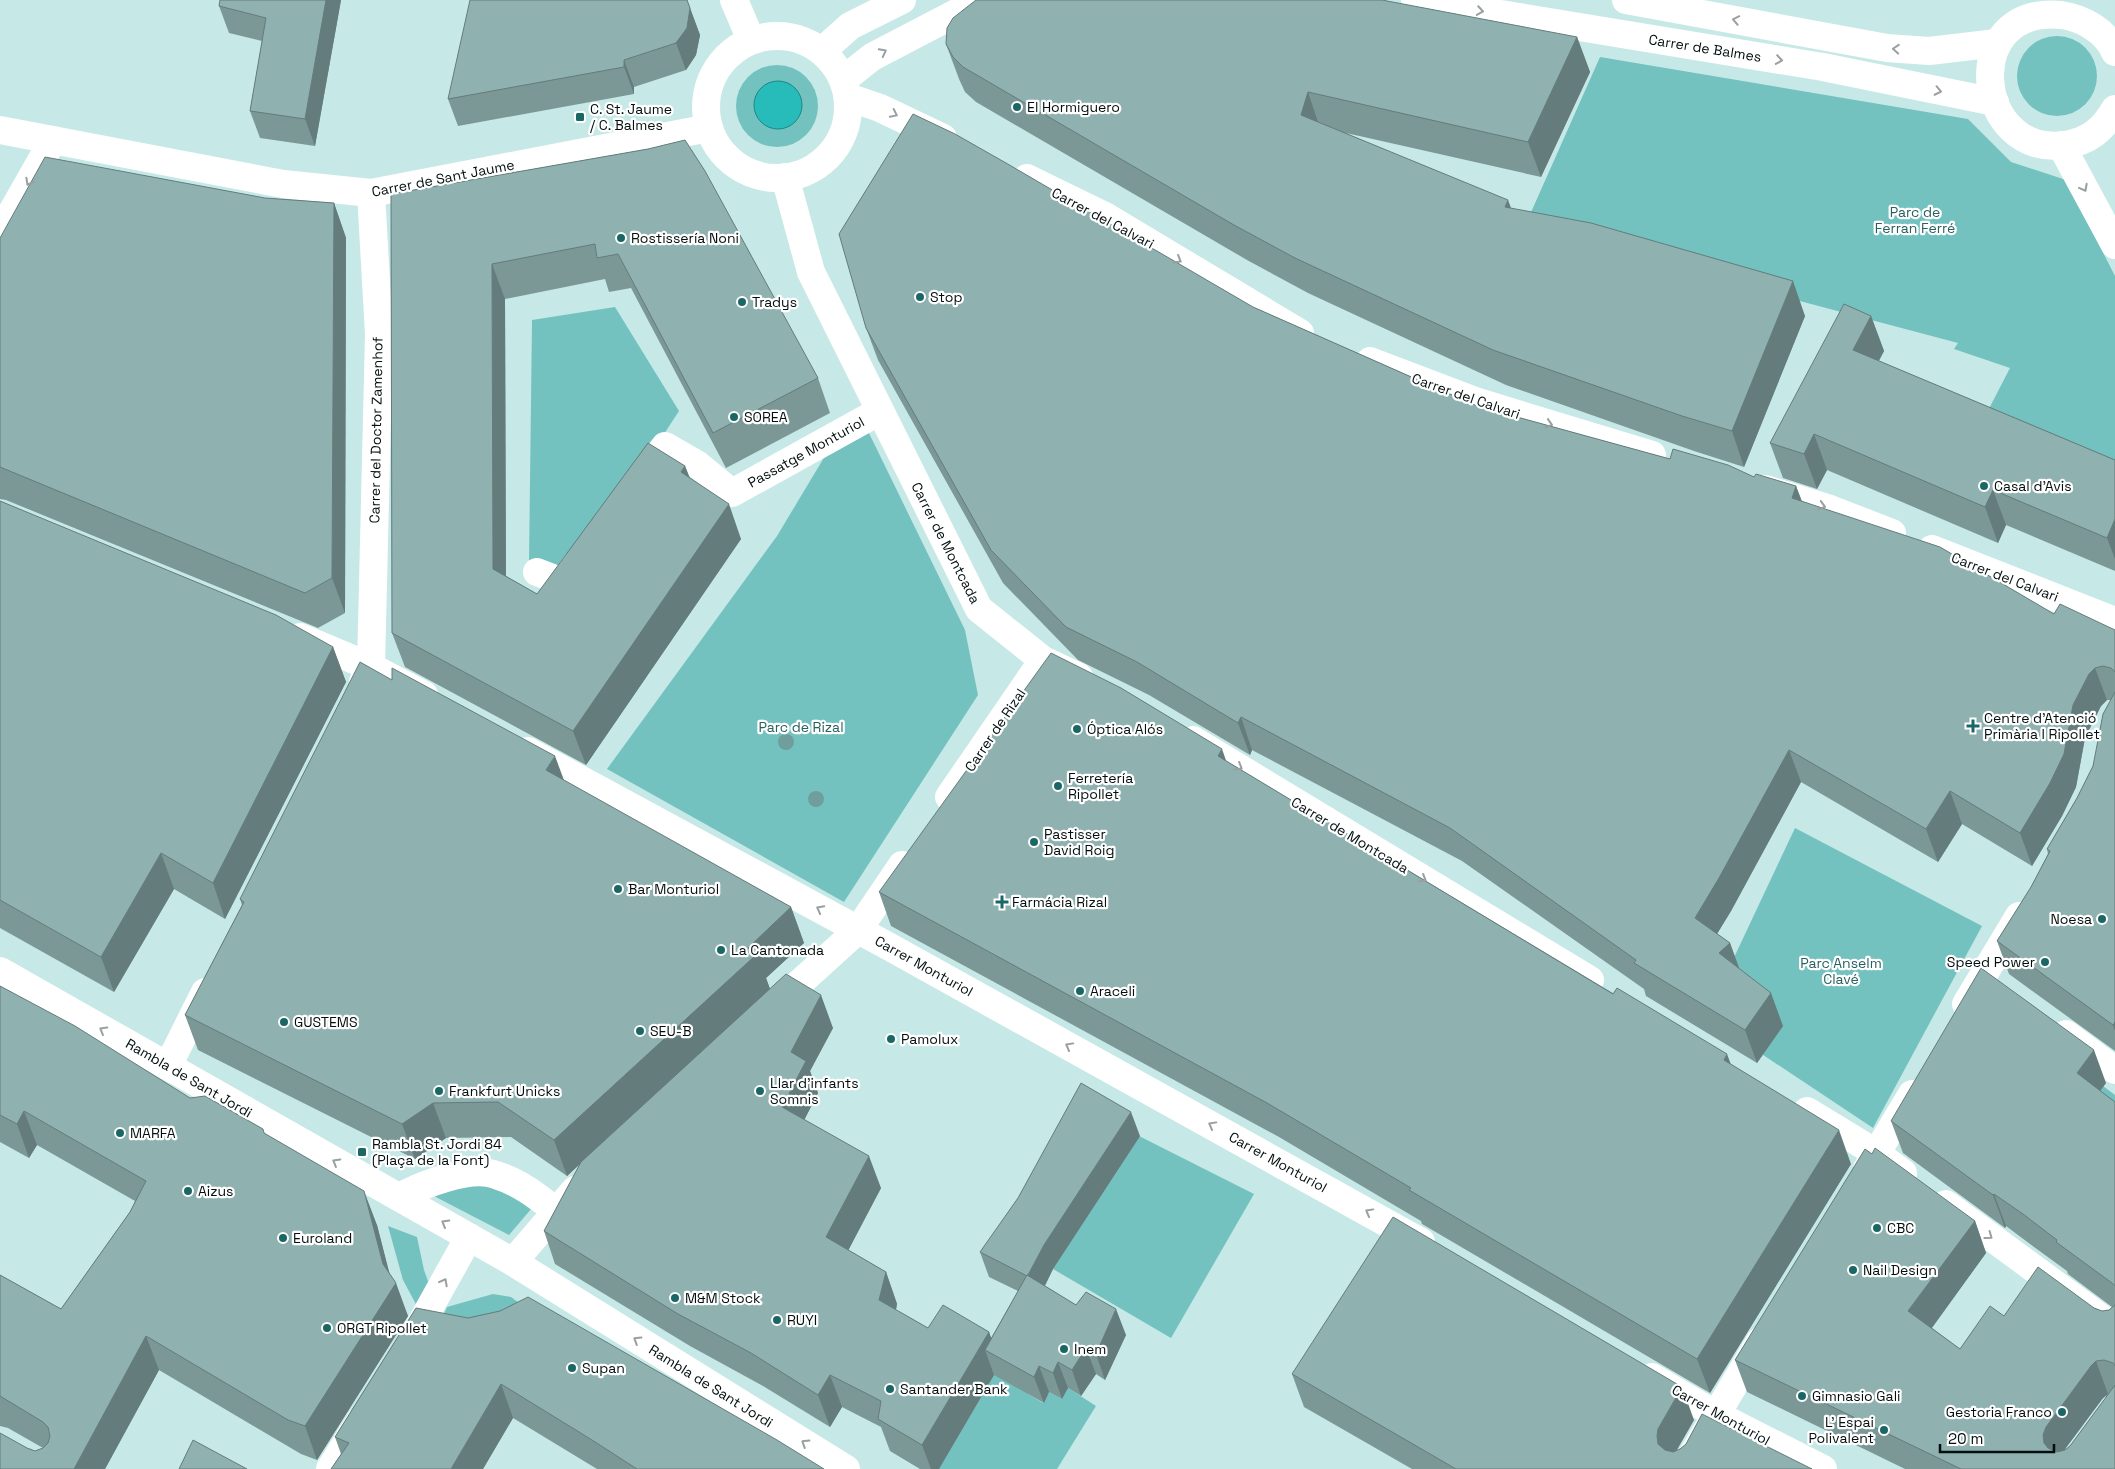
<svg xmlns="http://www.w3.org/2000/svg" width="2115" height="1469" font-family="'Space Grotesk',sans-serif">
<style>
.green{fill:#73c2c0}
.water{fill:#27bbb9;stroke:#1c8786}
.lines{fill:none;stroke-linecap:round;stroke-linejoin:round}
.minor{stroke:#fff;stroke-width:28}
.tree{fill:#6f9e9c}
.wall{fill:#7b9897;fill-rule:evenodd}
.shaded-wall{fill:#647c7b}
.building{fill:#8fb1b0;stroke:#647c7b}
.oneway{stroke:#9a9f9f}
.poi-dot{fill:#1a6766;stroke:#fff;stroke-width:2}
.labels{text-anchor:middle;dominant-baseline:central;stroke-width:4.5;stroke-linejoin:round;paint-order:stroke}
.street-label{font-size:14px;fill:#030e0e;stroke:#fff}
.poi-label{font-size:14px;fill:#030e0e;stroke:#fff;text-anchor:start}
.park-label{font-size:14px;fill:#28605f;stroke:#fff}
</style>
<rect width="100%" height="100%" fill="#c6e9e7"/>
<g class="green">
<circle cx="2057" cy="76" r="40"/>
<path d="M1600 57 1968 119 2011 162 2066 180 2115 276V486L1979 428 2010 368 1954 349 1958 343 1524 228Z"/>
<circle cx="777" cy="106" r="41"/>
<path d="M615 307 679 411 570 578 529 563 532 320Z"/>
<path d="M866 427 965 630 978 695 844 902 607 769 777 536 831 446Z"/>
<path d="M1795 828 1982 926 1873 1128 1706 1017Z"/>
<path d="M2103 1086 2115 1095V1126L2089 1106Z"/>
<path d="M1139 1136 1254 1194 1171 1338 1053 1269Z"/>
<path d="M491 1182 532 1208 509 1235 430 1194Z"/>
<path d="M388 1226 417 1237 424 1270 429 1284 418 1308 403 1280Z"/>
<path d="M493 1294 511 1297 530 1311 437 1331 447 1307Z"/>
<path d="M1000 1364 1028 1394 1043 1403 1049 1392 1062 1399 1068 1388 1096 1406 1057 1469H939Z"/>
</g>
<circle class="water" cx="778" cy="105" r="24"/>
<g class="lines">
<g class="minor">
<path d="M734 0 751 40"/>
<path d="M1415 0 1823 67 1995 102"/>
<path d="M1626 0 1887 48 1929 51 1997 43"/>
<circle cx="777" cy="107" r="71"/>
<path d="M822 51 850 26 902 0"/>
<path d="M2115 52C2106 31 2083 18 2061 15 1958 5 1974 158 2065 145 2089 141 2103 130 2115 109"/>
<path d="M843 80 872 57 981 0"/>
<path d="M848 97 880 108 943 138"/>
<path d="M0 130 283 184 371 193 709 128"/>
<path d="M2061 145 2115 245"/>
<path d="M785 177 811 272 979 609 1043 660 1079 677"/>
<path d="M1027 178 1105 216 1300 333"/>
<path d="M0 233 53 140"/>
<path d="M1370 361 1478 402 1652 455"/>
<path d="M638 481 665 446 698 465 732 493 880 411"/>
<path d="M1765 489 1830 509 1892 533"/>
<path d="M1932 549 2115 621"/>
<path d="M537 572 563 582 576 564"/>
<path d="M300 637 371 667 424 695"/>
<path d="M363 682 371 667 379 334 371 193"/>
<path d="M1193 740 1590 980"/>
<path d="M528 751 888 946 1421 1242"/>
<path d="M949 797 1043 660"/>
<path d="M0 971 513 1262 846 1469"/>
<path d="M1966 1004 2019 916"/>
<path d="M772 1008 858 930 902 865"/>
<path d="M2066 1034 2115 1070"/>
<path d="M168 1066 205 992"/>
<path d="M1807 1111 1876 1153 1903 1173"/>
<path d="M1867 1169 1912 1094"/>
<path d="M399 1197C422 1185 471 1165 496 1175 519 1182 537 1196 556 1211"/>
<path d="M1946 1204 2115 1328"/>
<path d="M513 1262 575 1190"/>
<path d="M410 1343 469 1237"/>
<path d="M1652 1377 1715 1414 1823 1469"/>
<path d="M330 1469 360 1421"/>
<path d="M1684 1469 1760 1341"/>
</g>
</g>
<g class="tree">
<circle cx="786" cy="742" r="8"/>
<circle cx="816" cy="799" r="8"/>
</g>
<g class="wall">
<path d="M341 0 315 146 260 138 250 111 262 41 229 33 219 6Z"/>
<path d="M687 0 700 35 696 55 686 70 634 87V94L458 126 448 99Z"/>
<path d="M1577 37 1590 72 1541 177 1346 133 1511 208 1805 316 1744 467 1694 451 1506 385 1308 293 1247 260 976 102 965 92 959 79 946 44Z"/>
<path d="M648 149 818 378 830 413 726 468 631 288 609 292 605 279 505 299 506 576 537 594 685 466 690 478 741 539 586 765 405 667 392 633 391 194Z"/>
<path d="M265 198 334 203 346 238 345 613 318 628 6 500 0 499V238Z"/>
<path d="M1253 307 1477 406 1670 459 1796 486 1802 501 2054 614 2115 630V1051L2009 974 1997 941 2031 887 2048 854 2047 849 2077 798 2093 766 2111 700H2107L2101 706 2085 738 2076 787 2062 816 2032 866 1962 824 1938 862 1801 782 1731 911 1717 934 1730 943 1739 969 1783 1026 1757 1063 1646 996 1644 989 1462 861 1252 750 1250 755 1149 695 1078 660 1003 583 878 360 866 328Z"/>
<path d="M1871 316 1884 351 1879 361 2115 460V571L2006 525 1998 543 1827 470 1817 489 1783 478 1770 443Z"/>
<path d="M0 501 333 647 346 682 225 919 174 889 114 992 0 928Z"/>
<path d="M392 680 564 781 791 907 804 943 766 978 770 989 833 1028 810 1071 818 1093 804 1120 881 1188 848 1250 886 1272 897 1304 896 1310 928 1328 989 1332 991 1338 1018 1291 989 1277 980 1252 1140 1136 1053 1269 1045 1286 1126 1335 1105 1380 1096 1374 1081 1396 1068 1388 1062 1399 1049 1392 1044 1403 994 1375 939 1469H920L890 1451 881 1427 842 1407 830 1427 763 1386 690 1346 555 1264 544 1231 580 1164 567 1176 511 1137 446 1138 415 1159 198 1050 185 1015 242 905 240 899Z"/>
<path d="M1226 761 1731 1064 1851 1164 1710 1393 1422 1224 1421 1221 1279 1137 891 926 879 892Z"/>
<path d="M0 986 190 1098 264 1133 377 1225 389 1273 408 1316 317 1460 301 1454 159 1370 105 1469H0L27 1448 35 1451 43 1448 8 1428 0 1426V1275L61 1309 130 1212 135 1201 37 1145 29 1158 0 1142Z"/>
<path d="M2106 1083 2100 1091 2115 1102V1469H1905L1747 1392 1735 1360 1872 1154 1975 1221 1986 1253 1932 1328 1960 1349 2004 1316 2094 1308 2102 1311 2109 1310 2112 1307 2068 1274 2067 1271 2034 1247 2006 1226 2005 1228 1903 1153 1891 1121ZM2109 1394 2070 1446 2064 1450 2103 1398Z"/>
<path d="M416 1308 824 1469H597L513 1418 483 1469H331L341 1454 335 1437Z"/>
<path d="M1292 1374 1694 1420 1676 1451 1812 1469H1412L1304 1407Z"/>
</g>
<g class="shaded-wall">
<path d="M326 0H341L315 146 305 119Z"/>
<path d="M687 0 700 35 696 55 686 70 676 43Z"/>
<path d="M1577 37 1590 72 1541 177 1528 142Z"/>
<path d="M624 60 634 87V94L624 67Z"/>
<path d="M1308 92 1320 128 1301 115Z"/>
<path d="M1508 200 1521 235 1505 207Z"/>
<path d="M334 203 346 238 345 613 332 578Z"/>
<path d="M492 264 505 299 506 604 493 569Z"/>
<path d="M1793 281 1805 316 1744 467 1732 431Z"/>
<path d="M1871 316 1884 351 1865 385 1853 350Z"/>
<path d="M1814 434 1827 470 1817 489 1804 454Z"/>
<path d="M685 466 698 501 681 472Z"/>
<path d="M1796 486 1808 519 1792 498Z"/>
<path d="M1993 490 2006 525 1998 543 1985 507Z"/>
<path d="M729 504 741 539 586 765 573 731Z"/>
<path d="M2115 519V559L2107 538Z"/>
<path d="M333 647 346 682 225 919 213 883Z"/>
<path d="M2095 668 2107 700 2101 706 2085 738 2076 787 2062 816 2032 866 2020 833 2073 705 2089 674Z"/>
<path d="M1241 717 1252 750 1250 755 1238 723Z"/>
<path d="M1222 749 1234 783 1218 756Z"/>
<path d="M1789 750 1801 782 1731 911 1707 950 1695 918Z"/>
<path d="M555 756 568 791 546 770Z"/>
<path d="M1950 791 1962 824 1938 862 1926 829Z"/>
<path d="M161 853 174 889 114 992 101 957Z"/>
<path d="M791 907 804 943 766 978 770 989 567 1176 554 1140 748 948Z"/>
<path d="M1730 943 1742 976 1719 953Z"/>
<path d="M1771 993 1783 1026 1757 1063 1745 1030Z"/>
<path d="M821 995 833 1028 810 1071 818 1093 794 1140 782 1107 791 1052Z"/>
<path d="M2115 1022V1031L2113 1025Z"/>
<path d="M2094 1050 2106 1083 2089 1106 2077 1073Z"/>
<path d="M1727 1054 1740 1089 1724 1060Z"/>
<path d="M433 1103 446 1138 415 1159 402 1124Z"/>
<path d="M24 1111 37 1145 29 1158 17 1124Z"/>
<path d="M1131 1112 1140 1136 1053 1269 1037 1301 1028 1276 1044 1245Z"/>
<path d="M1839 1130 1851 1164 1710 1393 1697 1359Z"/>
<path d="M869 1156 881 1188 838 1270 826 1237Z"/>
<path d="M364 1191 377 1225 393 1287 396 1283 408 1316 317 1460 305 1426 383 1264Z"/>
<path d="M1994 1194 2006 1226 2005 1228 1993 1195Z"/>
<path d="M1975 1221 1986 1253 1920 1344 1908 1311Z"/>
<path d="M886 1272 897 1304 891 1333 879 1300Z"/>
<path d="M1116 1309 1126 1335 1105 1380 1096 1354Z"/>
<path d="M989 1332 998 1357 985 1350 994 1375 939 1469H931L922 1445Z"/>
<path d="M146 1336 159 1370 105 1469H74Z"/>
<path d="M1086 1348 1096 1374 1081 1396 1072 1370Z"/>
<path d="M2096 1361 2108 1394 2103 1398 2057 1460 2044 1443 2043 1435 2046 1427 2091 1366Z"/>
<path d="M1058 1362 1068 1388 1062 1399 1053 1373Z"/>
<path d="M1039 1366 1049 1392 1044 1403 1034 1377Z"/>
<path d="M830 1375 842 1407 830 1427 818 1395Z"/>
<path d="M501 1384 513 1418 483 1469H451Z"/>
<path d="M1682 1387 1694 1420 1670 1462 1658 1444 1657 1436 1658 1429Z"/>
</g>
<g class="building">
<path d="M220 0H326L305 119 250 111 266 18 219 6Z"/>
<path d="M470 0H687L690 8 687 28 676 43 624 60V67L448 99Z"/>
<path d="M976 0H1382L1577 37 1528 142 1308 92 1301 115 1508 200 1505 207 1591 223 1793 281 1732 431 1682 416 1493 350 1295 258 1234 225 963 67 953 57 946 44 947 28 953 18Z"/>
<path d="M913 114 955 134 1006 163 1253 307 1477 406 1670 459 1673 449 1728 465 1754 477 1756 474 1796 486 1792 498 1940 547 2054 614 2060 604 2115 630V672L2111 668 2103 666 2095 668 2089 674 2073 705 2064 754 2050 783 2020 833 1950 791 1926 829 1789 750 1719 878 1695 918 1730 943 1719 953 1771 993 1745 1030 1634 963 1636 960 1450 828 1241 717 1238 723 1137 662 1066 627 991 550 866 328 839 234Z"/>
<path d="M685 140 705 171 818 378 713 433 618 254 597 258 595 244 492 264 493 569 537 594 648 443 685 466 681 472 729 504 573 731 392 633 391 194 648 149Z"/>
<path d="M45 157 265 198 334 203 332 578 305 593 0 467V238Z"/>
<path d="M1844 304 1871 316 1853 350 2115 460V519L2107 538 1993 490 1985 507 1814 434 1804 454 1770 443Z"/>
<path d="M0 501 276 615 333 647 213 883 161 853 101 957 0 900Z"/>
<path d="M1051 653 1121 688 1222 749 1218 756 1613 994 1617 988 1727 1054 1724 1060 1839 1130 1697 1359 1409 1190 1411 1188 1267 1103 879 892Z"/>
<path d="M360 662 392 680V668L555 756 546 770 791 907 748 948 757 954 554 1140 498 1102 433 1103 402 1124 185 1015 244 902 240 899Z"/>
<path d="M2115 692V1022L2113 1025 1997 941 2031 887 2050 851 2047 849 2077 798 2093 766 2103 714Z"/>
<path d="M1981 968 2094 1050 2077 1073 2115 1102V1286L2112 1283 2056 1242 2057 1240 2023 1214 1994 1194 1993 1195 1891 1121Z"/>
<path d="M786 974 821 995 791 1052 806 1061 782 1107 869 1156 826 1237 886 1272 879 1300 928 1328 943 1305 989 1332 922 1445 878 1419 881 1401 830 1375 818 1395 751 1353 678 1314 544 1231 581 1162Z"/>
<path d="M0 986 75 1026 190 1098 205 1096 263 1129 264 1133 364 1191 383 1264 396 1283 305 1426 288 1420 146 1336 74 1469H0V1433L27 1448 35 1451 43 1448 48 1443 50 1436 48 1427 43 1422 0 1396V1275L61 1309 130 1212 146 1181 24 1111 17 1124 0 1115Z"/>
<path d="M1081 1083 1131 1112 1044 1245 1028 1275H1027V1276L980 1252 1018 1198Z"/>
<path d="M1875 1148 1975 1221 1908 1311 1960 1349 1990 1306 2004 1316 2038 1267 2094 1308 2102 1311 2109 1310 2115 1305V1366L2113 1363 2104 1360 2096 1361 2091 1366 2046 1427 2043 1435 2044 1443 2048 1448 2057 1452 2065 1450 2070 1446 2115 1385V1469H1961L1735 1360 1865 1149 1872 1154Z"/>
<path d="M1393 1217 1682 1387 1658 1429 1657 1436 1658 1444 1665 1450 1673 1452 1680 1449 1686 1444 1702 1414 1812 1469H1456L1292 1374Z"/>
<path d="M1027 1275 1076 1305 1086 1292 1116 1309 1096 1354 1086 1348 1072 1370 1058 1362 1053 1373 1039 1366 1034 1377 985 1350Z"/>
<path d="M528 1297 777 1440 824 1469H637L592 1440 501 1384 451 1469H331L349 1443 335 1437 416 1308 468 1318 500 1311Z"/>
<path d="M193 1440 247 1469H179Z"/>
</g>
<defs><path id="oneway-chevron" d="M-2-3.5L2.5 0L-2 3.5" fill="none" stroke-width="1.6" stroke-linecap="round" stroke-linejoin="round" transform="scale(1.25)"/></defs>
<g class="oneway">
<use href="#oneway-chevron" transform="translate(1480 11) rotate(9)"/>
<use href="#oneway-chevron" transform="translate(1736 20) rotate(-169)"/>
<use href="#oneway-chevron" transform="translate(1896 49) rotate(-176)"/>
<use href="#oneway-chevron" transform="translate(883 52) rotate(-27)"/>
<use href="#oneway-chevron" transform="translate(1779 60) rotate(9)"/>
<use href="#oneway-chevron" transform="translate(1938 91) rotate(12)"/>
<use href="#oneway-chevron" transform="translate(894 114) rotate(26)"/>
<use href="#oneway-chevron" transform="translate(29 182) rotate(119)"/>
<use href="#oneway-chevron" transform="translate(2084 188) rotate(62)"/>
<use href="#oneway-chevron" transform="translate(1178 260) rotate(31)"/>
<use href="#oneway-chevron" transform="translate(1549 424) rotate(17)"/>
<use href="#oneway-chevron" transform="translate(1822 506) rotate(17)"/>
<use href="#oneway-chevron" transform="translate(1239 767) rotate(31)"/>
<use href="#oneway-chevron" transform="translate(1423 879) rotate(31)"/>
<use href="#oneway-chevron" transform="translate(820 909) rotate(-152)"/>
<use href="#oneway-chevron" transform="translate(103 1030) rotate(-150)"/>
<use href="#oneway-chevron" transform="translate(1069 1046) rotate(-151)"/>
<use href="#oneway-chevron" transform="translate(1212 1125) rotate(-151)"/>
<use href="#oneway-chevron" transform="translate(336 1162) rotate(-150)"/>
<use href="#oneway-chevron" transform="translate(1369 1212) rotate(-151)"/>
<use href="#oneway-chevron" transform="translate(445 1223) rotate(-150)"/>
<use href="#oneway-chevron" transform="translate(1989 1236) rotate(36)"/>
<use href="#oneway-chevron" transform="translate(444 1282) rotate(-62)"/>
<use href="#oneway-chevron" transform="translate(637 1340) rotate(-148)"/>
<use href="#oneway-chevron" transform="translate(805 1443) rotate(-148)"/>
</g>
<g class="poi-dot">
<circle cx="1017" cy="107" r="5"/>
<rect x="575" y="112" width="10" height="10" rx="2.5"/>
<circle cx="621" cy="238" r="5"/>
<circle cx="920" cy="297" r="5"/>
<circle cx="742" cy="302" r="5"/>
<circle cx="734" cy="417" r="5"/>
<circle cx="1984" cy="486" r="5"/>
<path d="M1970.5 718.5h5v5h5v5h-5v5h-5v-5h-5v-5h5z"/>
<circle cx="1077" cy="729" r="5"/>
<circle cx="1058" cy="786" r="5"/>
<circle cx="1034" cy="842" r="5"/>
<circle cx="618" cy="889" r="5"/>
<path d="M999.5 894.5h5v5h5v5h-5v5h-5v-5h-5v-5h5z"/>
<circle cx="2102" cy="919" r="5"/>
<circle cx="721" cy="950" r="5"/>
<circle cx="2045" cy="962" r="5"/>
<circle cx="1080" cy="991" r="5"/>
<circle cx="284" cy="1022" r="5"/>
<circle cx="640" cy="1031" r="5"/>
<circle cx="891" cy="1039" r="5"/>
<circle cx="439" cy="1091" r="5"/>
<circle cx="760" cy="1091" r="5"/>
<circle cx="120" cy="1133" r="5"/>
<rect x="357" y="1147" width="10" height="10" rx="2.5"/>
<circle cx="188" cy="1191" r="5"/>
<circle cx="1877" cy="1228" r="5"/>
<circle cx="283" cy="1238" r="5"/>
<circle cx="1853" cy="1270" r="5"/>
<circle cx="675" cy="1298" r="5"/>
<circle cx="777" cy="1320" r="5"/>
<circle cx="327" cy="1328" r="5"/>
<circle cx="1064" cy="1349" r="5"/>
<circle cx="572" cy="1368" r="5"/>
<circle cx="890" cy="1389" r="5"/>
<circle cx="1802" cy="1396" r="5"/>
<circle cx="2062" cy="1412" r="5"/>
<circle cx="1884" cy="1430" r="5"/>
</g>
<g class="labels">
<g class="street-label">
<text transform="translate(1705 48) rotate(9)">Carrer de Balmes</text>
<text transform="translate(443 178) rotate(-11)">Carrer de Sant Jaume</text>
<text transform="translate(1103 218) rotate(28)">Carrer del Calvari</text>
<text transform="translate(1466 396) rotate(19)">Carrer del Calvari</text>
<text transform="translate(376 430) rotate(-89)">Carrer del Doctor Zamenhof</text>
<text transform="translate(806 452) rotate(-29)">Passatge Monturiol</text>
<text transform="translate(946 543) rotate(63)">Carrer de Montcada</text>
<text transform="translate(2005 577) rotate(21)">Carrer del Calvari</text>
<text transform="translate(995 730) rotate(-56)">Carrer de Rizal</text>
<text transform="translate(1350 835) rotate(31)">Carrer de Montcada</text>
<text transform="translate(924 966) rotate(29)">Carrer Monturiol</text>
<text transform="translate(189 1078) rotate(30)">Rambla de Sant Jordi</text>
<text transform="translate(1278 1162) rotate(29)">Carrer Monturiol</text>
<text transform="translate(711 1386) rotate(32)">Rambla de Sant Jordi</text>
<text transform="translate(1721 1415) rotate(29)">Carrer Monturiol</text>
</g>
<g class="poi-label">
<text x="1027" y="107">El Hormiguero</text>
<text x="590" y="109">C. St. Jaume<tspan x="590" dy="16">/ C. Balmes</tspan></text>
<text x="631" y="238">Rostissería Noni</text>
<text x="930" y="297">Stop</text>
<text x="752" y="302">Tradys</text>
<text x="744" y="417">SOREA</text>
<text x="1994" y="486">Casal d'Avis</text>
<text x="1984" y="718">Centre d'Atenció<tspan x="1984" dy="16">Primària I Ripollet</tspan></text>
<text x="1087" y="729">Óptica Alós</text>
<text x="1068" y="778">Ferretería<tspan x="1068" dy="16">Ripollet</tspan></text>
<text x="1044" y="834">Pastisser<tspan x="1044" dy="16">David Roig</tspan></text>
<text x="628" y="889">Bar Monturiol</text>
<text x="1012" y="902">Farmácia Rizal</text>
<text x="2092" y="919" text-anchor="end">Noesa</text>
<text x="731" y="950">La Cantonada</text>
<text x="2035" y="962" text-anchor="end">Speed Power</text>
<text x="1090" y="991">Araceli</text>
<text x="294" y="1022">GUSTEMS</text>
<text x="650" y="1031">SEU-B</text>
<text x="901" y="1039">Pamolux</text>
<text x="770" y="1083">Llar d'infants<tspan x="770" dy="16">Somnis</tspan></text>
<text x="449" y="1091">Frankfurt Unicks</text>
<text x="130" y="1133">MARFA</text>
<text x="372" y="1144">Rambla St. Jordi 84<tspan x="372" dy="16">(Plaça de la Font)</tspan></text>
<text x="198" y="1191">Aizus</text>
<text x="1887" y="1228">CBC</text>
<text x="293" y="1238">Euroland</text>
<text x="1863" y="1270">Nail Design</text>
<text x="685" y="1298">M&amp;M Stock</text>
<text x="787" y="1320">RUYI</text>
<text x="337" y="1328">ORGT Ripollet</text>
<text x="1074" y="1349">Inem</text>
<text x="582" y="1368">Supan</text>
<text x="900" y="1389">Santander Bank</text>
<text x="1812" y="1396">Gimnasio Gali</text>
<text x="2052" y="1412" text-anchor="end">Gestoria Franco</text>
<text x="1874" y="1422" text-anchor="end">L' Espai<tspan x="1874" dy="16">Polivalent</tspan></text>
</g>
<g class="park-label">
<text x="1915" y="212">Parc de<tspan x="1915" dy="16">Ferran Ferré</tspan></text>
<text x="801" y="727">Parc de Rizal</text>
<text x="1841" y="963">Parc Anselm<tspan x="1841" dy="16">Clavé</tspan></text>
</g>
</g>
<path d="M1940 1444v8h114v-8" fill="none" stroke="#030e0e" stroke-width="2.5"/>
<text x="1948" y="1444" font-size="15" fill="#030e0e" stroke="#ffffff" stroke-width="4" paint-order="stroke">20 m</text>
</svg>
